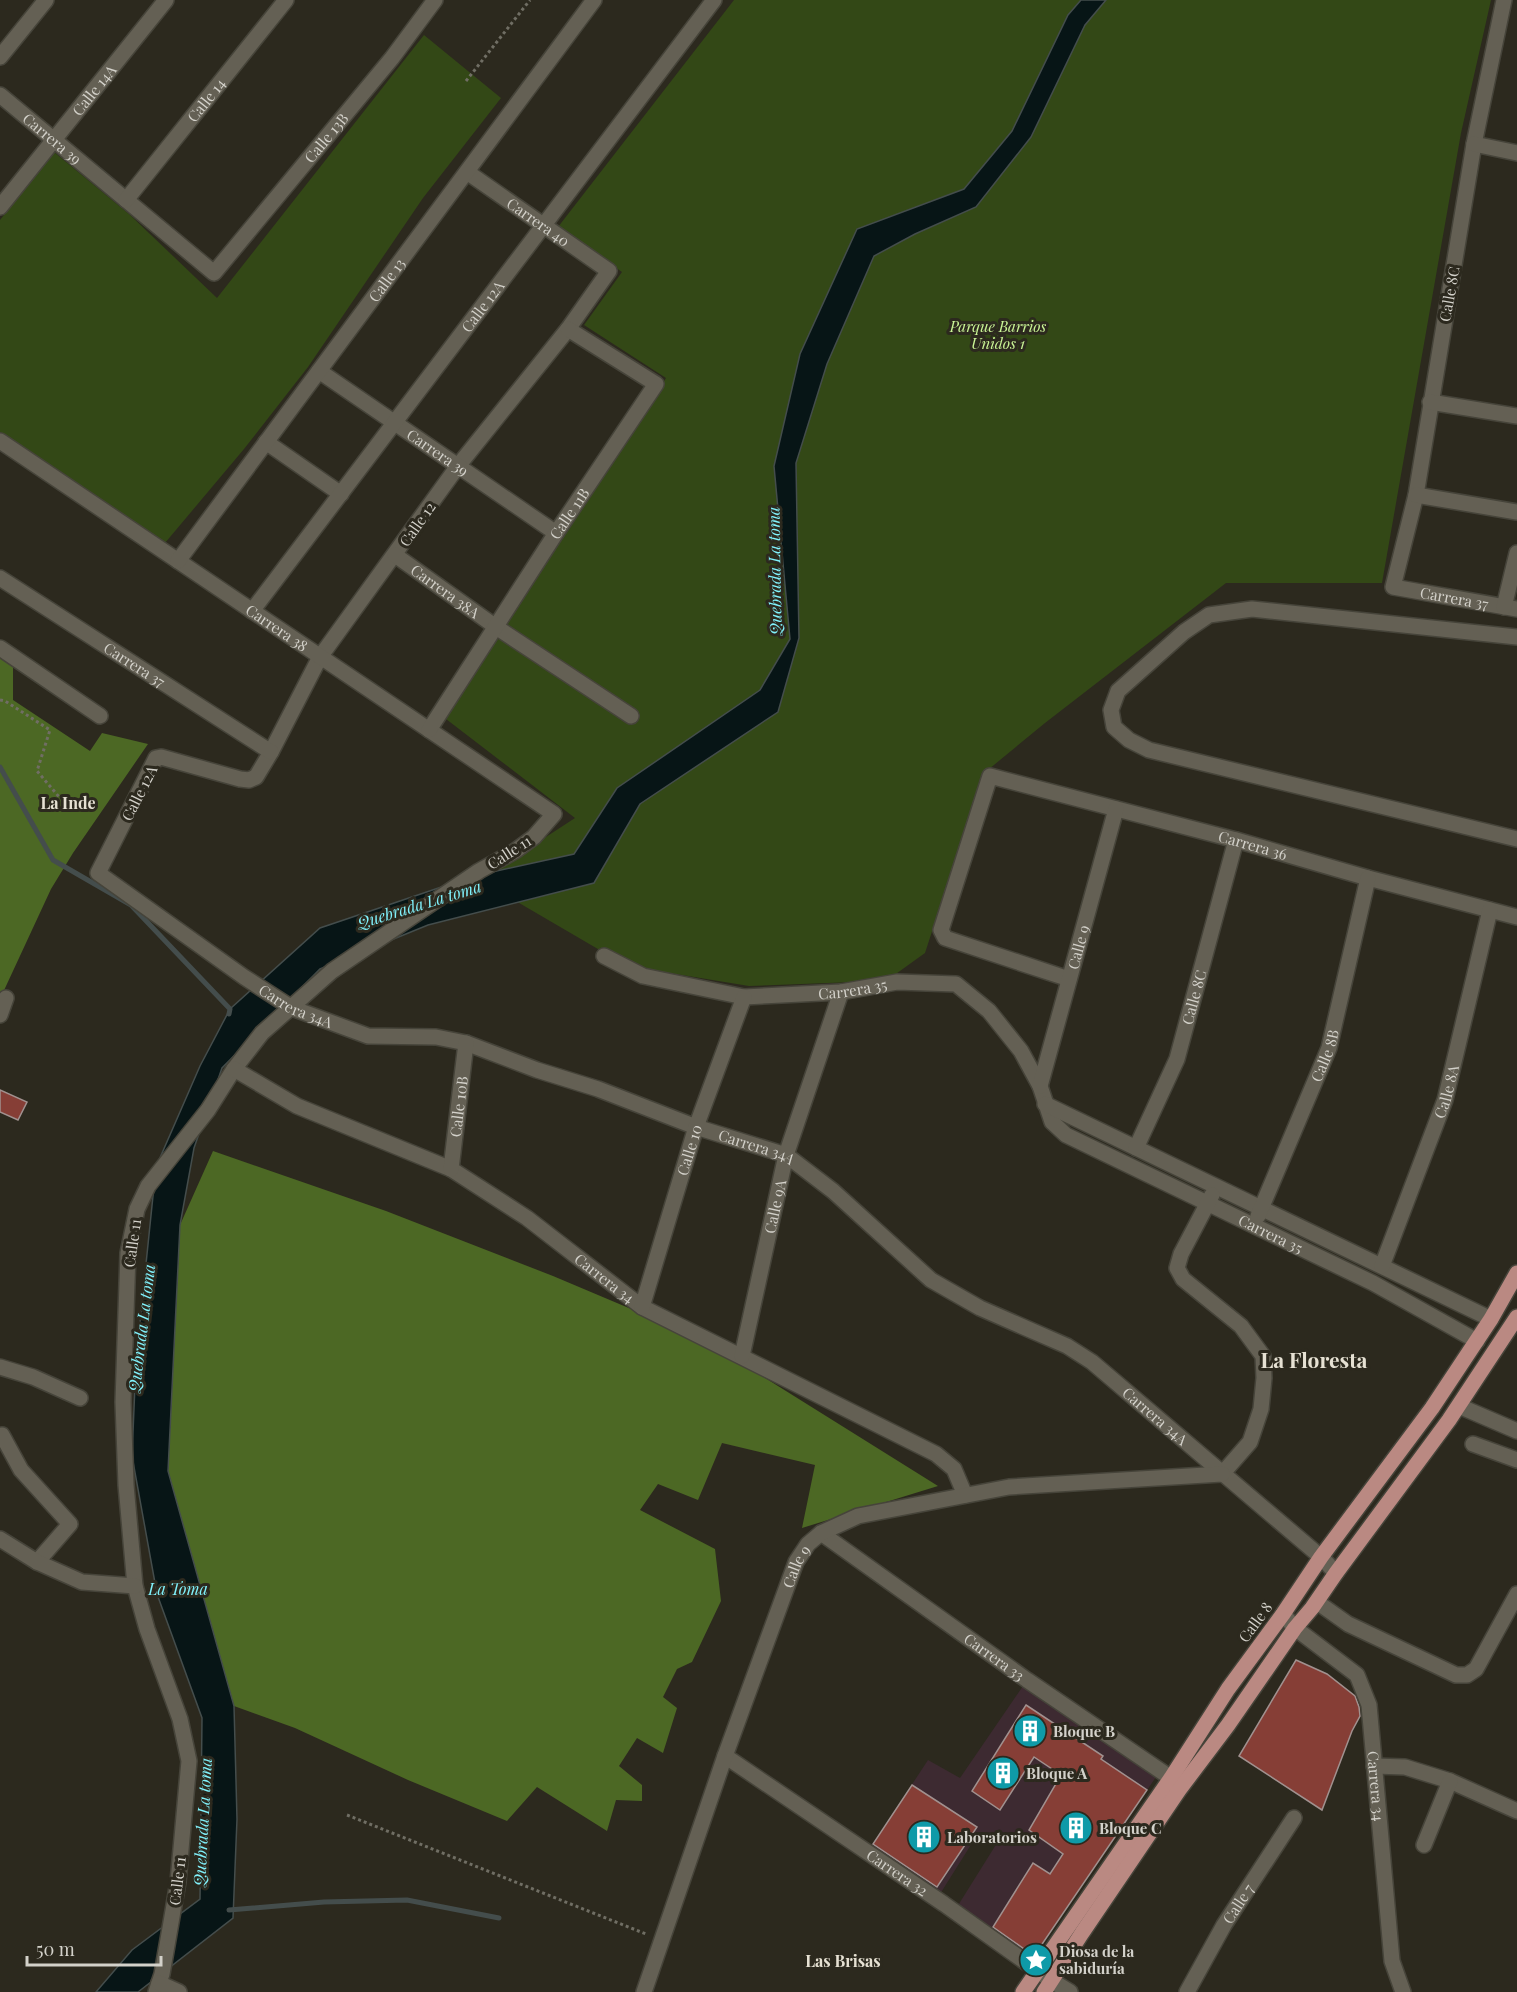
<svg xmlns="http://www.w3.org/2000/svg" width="1517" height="1992" font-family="'Playfair Display',serif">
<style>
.education{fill:#3d2a31}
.green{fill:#334816}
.forest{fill:#4c6824}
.water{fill:#071516;stroke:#444d4c;stroke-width:1.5}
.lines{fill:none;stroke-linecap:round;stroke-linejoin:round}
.stream{stroke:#444d4c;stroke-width:5}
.building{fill:#863e36;stroke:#a1918f;stroke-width:1.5}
.minor-casing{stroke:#46443a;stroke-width:18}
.major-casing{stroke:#46443a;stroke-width:18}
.path{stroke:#706e64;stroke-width:3;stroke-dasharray:3 3;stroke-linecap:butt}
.minor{stroke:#646054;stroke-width:15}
.major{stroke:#ba8982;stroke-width:15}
.labels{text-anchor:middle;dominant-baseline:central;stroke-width:6;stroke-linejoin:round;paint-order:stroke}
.street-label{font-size:15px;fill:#d3d1ca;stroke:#2c291e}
.park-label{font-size:15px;font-style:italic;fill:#caf596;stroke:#2c291e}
.poi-label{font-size:15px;font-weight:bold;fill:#d3d1ca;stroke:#2c291e;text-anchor:start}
.water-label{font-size:16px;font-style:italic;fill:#81f2fc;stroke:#2c291e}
.neighbourhood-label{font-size:16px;font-weight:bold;fill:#e6e1d3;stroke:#2c291e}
.district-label{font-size:21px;font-weight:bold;fill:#e6e1d3;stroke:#2c291e}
</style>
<rect width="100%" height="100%" fill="#2c291e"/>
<path class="education" d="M1023 1686 1156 1777 1033 1957 957 1907 997 1843 979 1832 940 1894 871 1847 928 1760 960 1778Z"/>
<g class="green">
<path d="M734 0H1491L1461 133 1382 583H1226L1045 723 983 774 925 953 893 976 854 982 749 986 627 966 480 880 575 818 446 719 666 378 584 325 622 272 558 227Z"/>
<path d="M424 35 501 98 423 198 308 367 244 449 165 543 0 432V220L54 152 129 214 217 298Z"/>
</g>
<g class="forest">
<path d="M0 654 13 662V700L90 751 102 733 148 744 73 853 51 889 0 999Z"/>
<path d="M213 1151 386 1211 553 1276 643 1314 738 1361 938 1486 802 1528 815 1465 722 1443 698 1500 658 1484 640 1510 715 1549 721 1601 692 1662 677 1669 663 1697 677 1708 663 1753 637 1738 619 1766 642 1785V1801L616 1800 607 1831 537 1787 507 1821 408 1780 295 1728 234 1706 168 1471 180 1225Z"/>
</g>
<path class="water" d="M1081 0H1106L1085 25 1031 137 976 207 915 234 874 256 827 364 796 463 799 638 778 712 640 804 594 883 428 925 320 969 222 1068 194 1148 180 1225 168 1471 234 1706 237 1819 233 1918 138 1992H96L132 1950 200 1899 202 1718 157 1594 132 1456 136 1361 156 1167 200 1066 230 1009 320 928 474 876 574 854 617 788 760 690 790 639 774 466 800 354 857 229 964 189 1012 131 1068 15Z"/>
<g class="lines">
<g class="stream">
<path d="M0 767 53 860 131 905 230 1009 229 1014"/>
<path d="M229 1910 324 1902 407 1900 499 1918"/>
</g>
</g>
<g class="building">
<path d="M0 1090 27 1102 18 1120 0 1112Z"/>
<path d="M1296 1660 1327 1674 1355 1696 1359 1707 1360 1716 1352 1731 1322 1810 1239 1756Z"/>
<path d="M1026 1705 1103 1756 1101 1759 1147 1790 1034 1956 993 1927 1033 1863 1050 1874 1063 1854 1029 1830 1061 1775 1034 1757 1000 1810 972 1791Z"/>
<path d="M912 1785 977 1827 937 1887 873 1844Z"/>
</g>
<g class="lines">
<g class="minor-casing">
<g id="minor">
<path id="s1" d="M1504 0 1474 144 1416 495 1393 587 1517 609"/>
<path d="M0 57 46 0"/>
<path id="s2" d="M0 95 214 273 392 58 435 0"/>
<path d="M1474 144 1517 153"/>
<path id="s3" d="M467 172 609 271 568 329 458 466 320 657 271 752 256 777 249 780 240 779 161 757 156 758 98 873 244 977 292 1008 368 1036 436 1037 466 1043 537 1070 598 1089 696 1127 786 1155 833 1191 931 1280 980 1308 1067 1346 1092 1362 1321 1557 1336 1573"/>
<path id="s4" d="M126 200 286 0"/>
<path id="s5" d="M0 207 166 0"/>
<path id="s6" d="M319 371 556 533"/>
<path d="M1430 402 1517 416"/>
<path id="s7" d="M0 441 554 814 534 837 515 851 479 871 332 971 262 1033 234 1069 208 1110 148 1186 137 1209 128 1253 123 1402 126 1485 135 1586 147 1629 180 1719 189 1761 178 1882 162 1974 156 1992"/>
<path d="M266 442 341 494"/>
<path d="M1416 495 1517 512"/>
<path id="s8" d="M395 555 496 627 631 716"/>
<path id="s9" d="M178 561 594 0"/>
<path id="s10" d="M0 578 271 752"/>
<path d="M1504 607 1517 553"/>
<path id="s11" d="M252 611 714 0"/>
<path d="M1517 637 1252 609 1209 615 1184 632 1118 691 1111 710 1114 727 1129 740 1149 750 1517 839"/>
<path d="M0 648 100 716"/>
<path id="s12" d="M429 730 556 533 656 384 568 329"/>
<path id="s13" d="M604 956 643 976 744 997 841 992 897 982 956 984 989 1011 1021 1051 1040 1086 1052 1122 1066 1135 1373 1283 1477 1341"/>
<path id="s14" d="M1069 979 945 938 941 930 990 776 1236 840 1368 878 1517 917"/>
<path d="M0 1015 6 998"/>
<path id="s15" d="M234 1069 297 1106 451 1169 527 1218 642 1307 936 1454 954 1469 965 1495"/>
<path id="s16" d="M1040 1086 1116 809"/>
<path d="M1045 1104 1491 1319"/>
<path id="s17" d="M1136 1148 1177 1059 1236 840"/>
<path id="s18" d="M451 1169 466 1043"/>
<path d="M1212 1195 1181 1254 1177 1268 1183 1279 1241 1326 1263 1356 1264 1378 1261 1409 1250 1442 1222 1474"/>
<path id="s19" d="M1258 1216 1329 1048 1368 878"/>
<path id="s20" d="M1382 1266 1445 1100 1490 910"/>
<path id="s21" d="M642 1307 696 1127 744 997"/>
<path id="s22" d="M742 1356 786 1155 841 992"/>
<path d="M0 1367 33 1377 80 1398"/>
<path d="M1459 1406 1517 1431"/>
<path d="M2 1435 21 1470 70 1524 37 1562"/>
<path d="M1473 1444 1517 1460"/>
<path id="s23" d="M821 1533 1027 1680 1171 1778"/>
<path d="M0 1539 37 1562 82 1582 135 1586"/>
<path d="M1317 1602 1348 1624 1456 1675H1467L1476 1669 1517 1594"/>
<path id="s24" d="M1283 1614 1295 1628 1357 1675 1369 1705 1392 1961 1403 1992"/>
<path id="s25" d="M725 1756 944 1904 1052 1981 1070 1992"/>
<path d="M1374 1766 1405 1767 1450 1781 1517 1811"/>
<path d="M1424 1845 1450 1781"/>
<path d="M159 1983 179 1992"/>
<path id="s26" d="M644 1992 725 1756 796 1562 808 1544 821 1533 858 1516 1009 1487 1222 1474"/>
<path id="s27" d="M1187 1992 1224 1925 1294 1818"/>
</g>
</g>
<g class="major-casing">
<g id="major">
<path d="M1023 1992 1171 1778 1228 1689 1283 1614 1321 1557 1432 1408 1491 1319 1517 1273"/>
<path d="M1044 1992 1082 1933 1179 1790 1228 1725 1295 1628 1312 1608 1336 1573 1449 1420 1517 1317"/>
</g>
</g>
<g class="path">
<path d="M466 81 530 0"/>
<path d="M0 700 5 701 50 730 37 771 60 798"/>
<path d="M347 1815 646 1934"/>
</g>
<use href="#minor" class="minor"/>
<use href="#major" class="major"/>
</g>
<defs>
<g id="building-disc" transform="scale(1.725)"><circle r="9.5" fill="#0f9aa8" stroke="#2c291e"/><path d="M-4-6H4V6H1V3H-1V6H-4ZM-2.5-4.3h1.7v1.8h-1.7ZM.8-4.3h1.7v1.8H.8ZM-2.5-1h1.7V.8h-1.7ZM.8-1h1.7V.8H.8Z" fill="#fff"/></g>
<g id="sight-disc" transform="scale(1.725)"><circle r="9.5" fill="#0f9aa8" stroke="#2c291e"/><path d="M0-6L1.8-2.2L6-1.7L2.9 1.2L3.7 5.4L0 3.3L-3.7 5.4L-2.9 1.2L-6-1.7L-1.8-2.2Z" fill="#fff"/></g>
</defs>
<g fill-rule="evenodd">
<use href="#building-disc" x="1030" y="1731"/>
<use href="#building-disc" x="1003" y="1773"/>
<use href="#building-disc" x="1076" y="1828"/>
<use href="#building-disc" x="924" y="1837"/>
<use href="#sight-disc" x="1036" y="1960"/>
</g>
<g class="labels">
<g class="street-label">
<text stroke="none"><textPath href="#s5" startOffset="150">Calle 14A</textPath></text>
<text stroke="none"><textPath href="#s4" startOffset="128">Calle 14</textPath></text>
<text stroke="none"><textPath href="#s2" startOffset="68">Carrera 39</textPath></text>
<text stroke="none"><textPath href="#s2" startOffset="454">Calle 13B</textPath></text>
<text stroke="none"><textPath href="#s3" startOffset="87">Carrera 40</textPath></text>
<text stroke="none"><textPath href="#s9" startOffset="350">Calle 13</textPath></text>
<text transform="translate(1449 294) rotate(-80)">Calle 8C</text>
<text stroke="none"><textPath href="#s11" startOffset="382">Calle 12A</textPath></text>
<text stroke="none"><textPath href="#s6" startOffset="144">Carrera 39</textPath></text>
<text stroke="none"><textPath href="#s12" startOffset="258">Calle 11B</textPath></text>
<text transform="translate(417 524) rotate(-55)">Calle 12</text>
<text stroke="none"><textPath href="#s8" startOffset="62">Carrera 38A</textPath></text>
<text stroke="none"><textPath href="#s1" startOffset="660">Carrera 37</textPath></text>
<text stroke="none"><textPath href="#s7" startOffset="334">Carrera 38</textPath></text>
<text stroke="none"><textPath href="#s10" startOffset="160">Carrera 37</textPath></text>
<text transform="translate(139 793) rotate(-63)">Calle 12A</text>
<text stroke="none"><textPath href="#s14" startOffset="573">Carrera 36</textPath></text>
<text transform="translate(509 852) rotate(-33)">Calle 11</text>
<text stroke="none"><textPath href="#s16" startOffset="144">Calle 9</textPath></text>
<text stroke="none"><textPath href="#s13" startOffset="256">Carrera 35</textPath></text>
<text stroke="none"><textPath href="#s17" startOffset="162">Calle 8C</textPath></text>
<text stroke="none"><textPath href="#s3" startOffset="1263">Carrera 34A</textPath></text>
<text stroke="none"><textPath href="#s19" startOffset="174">Calle 8B</textPath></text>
<text stroke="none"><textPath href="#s20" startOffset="186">Calle 8A</textPath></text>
<text stroke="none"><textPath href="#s18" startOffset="63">Calle 10B</textPath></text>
<text stroke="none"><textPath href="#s3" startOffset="1749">Carrera 34A</textPath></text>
<text stroke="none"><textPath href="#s21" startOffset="164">Calle 10</textPath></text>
<text stroke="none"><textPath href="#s22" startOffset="153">Calle 9A</textPath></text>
<text stroke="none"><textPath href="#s13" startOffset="778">Carrera 35</textPath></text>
<text transform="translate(132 1243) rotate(-82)">Calle 11</text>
<text stroke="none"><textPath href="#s15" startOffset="428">Carrera 34</textPath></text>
<text stroke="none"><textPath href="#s3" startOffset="2235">Carrera 34A</textPath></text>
<text stroke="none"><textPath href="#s26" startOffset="452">Calle 9</textPath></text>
<text transform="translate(1255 1622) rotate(-54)">Calle 8</text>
<text stroke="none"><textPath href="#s23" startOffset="213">Carrera 33</textPath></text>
<text stroke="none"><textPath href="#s24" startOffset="210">Carrera 34</textPath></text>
<text stroke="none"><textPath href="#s25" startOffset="208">Carrera 32</textPath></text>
<text transform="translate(177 1881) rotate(-83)">Calle 11</text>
<text stroke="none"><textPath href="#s27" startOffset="102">Calle 7</textPath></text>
</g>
<g class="park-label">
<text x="998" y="326">Parque Barrios<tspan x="998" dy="17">Unidos 1</tspan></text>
</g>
<g class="poi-label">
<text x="1053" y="1731">Bloque B</text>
<text x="1026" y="1773">Bloque A</text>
<text x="1099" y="1828">Bloque C</text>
<text x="947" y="1837">Laboratorios</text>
<text x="1059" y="1951">Diosa de la<tspan x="1059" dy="17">sabiduría</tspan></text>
</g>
<g class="water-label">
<text transform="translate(774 571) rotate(-91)">Quebrada La toma</text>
<text transform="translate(419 904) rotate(-17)">Quebrada La toma</text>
<text transform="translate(141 1328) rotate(-83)">Quebrada La toma</text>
<text x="178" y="1588">La Toma</text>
<text transform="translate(202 1822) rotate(-87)">Quebrada La toma</text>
</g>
<g class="neighbourhood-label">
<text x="68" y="802">La Inde</text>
<text x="843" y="1960">Las Brisas</text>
</g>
<g class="district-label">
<text x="1314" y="1359">La Floresta</text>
</g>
</g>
<path d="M27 1956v9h134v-9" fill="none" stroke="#d3d1ca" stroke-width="3"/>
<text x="36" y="1956" font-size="18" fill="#d3d1ca" stroke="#2c291e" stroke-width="4.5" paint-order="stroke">50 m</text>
</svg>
